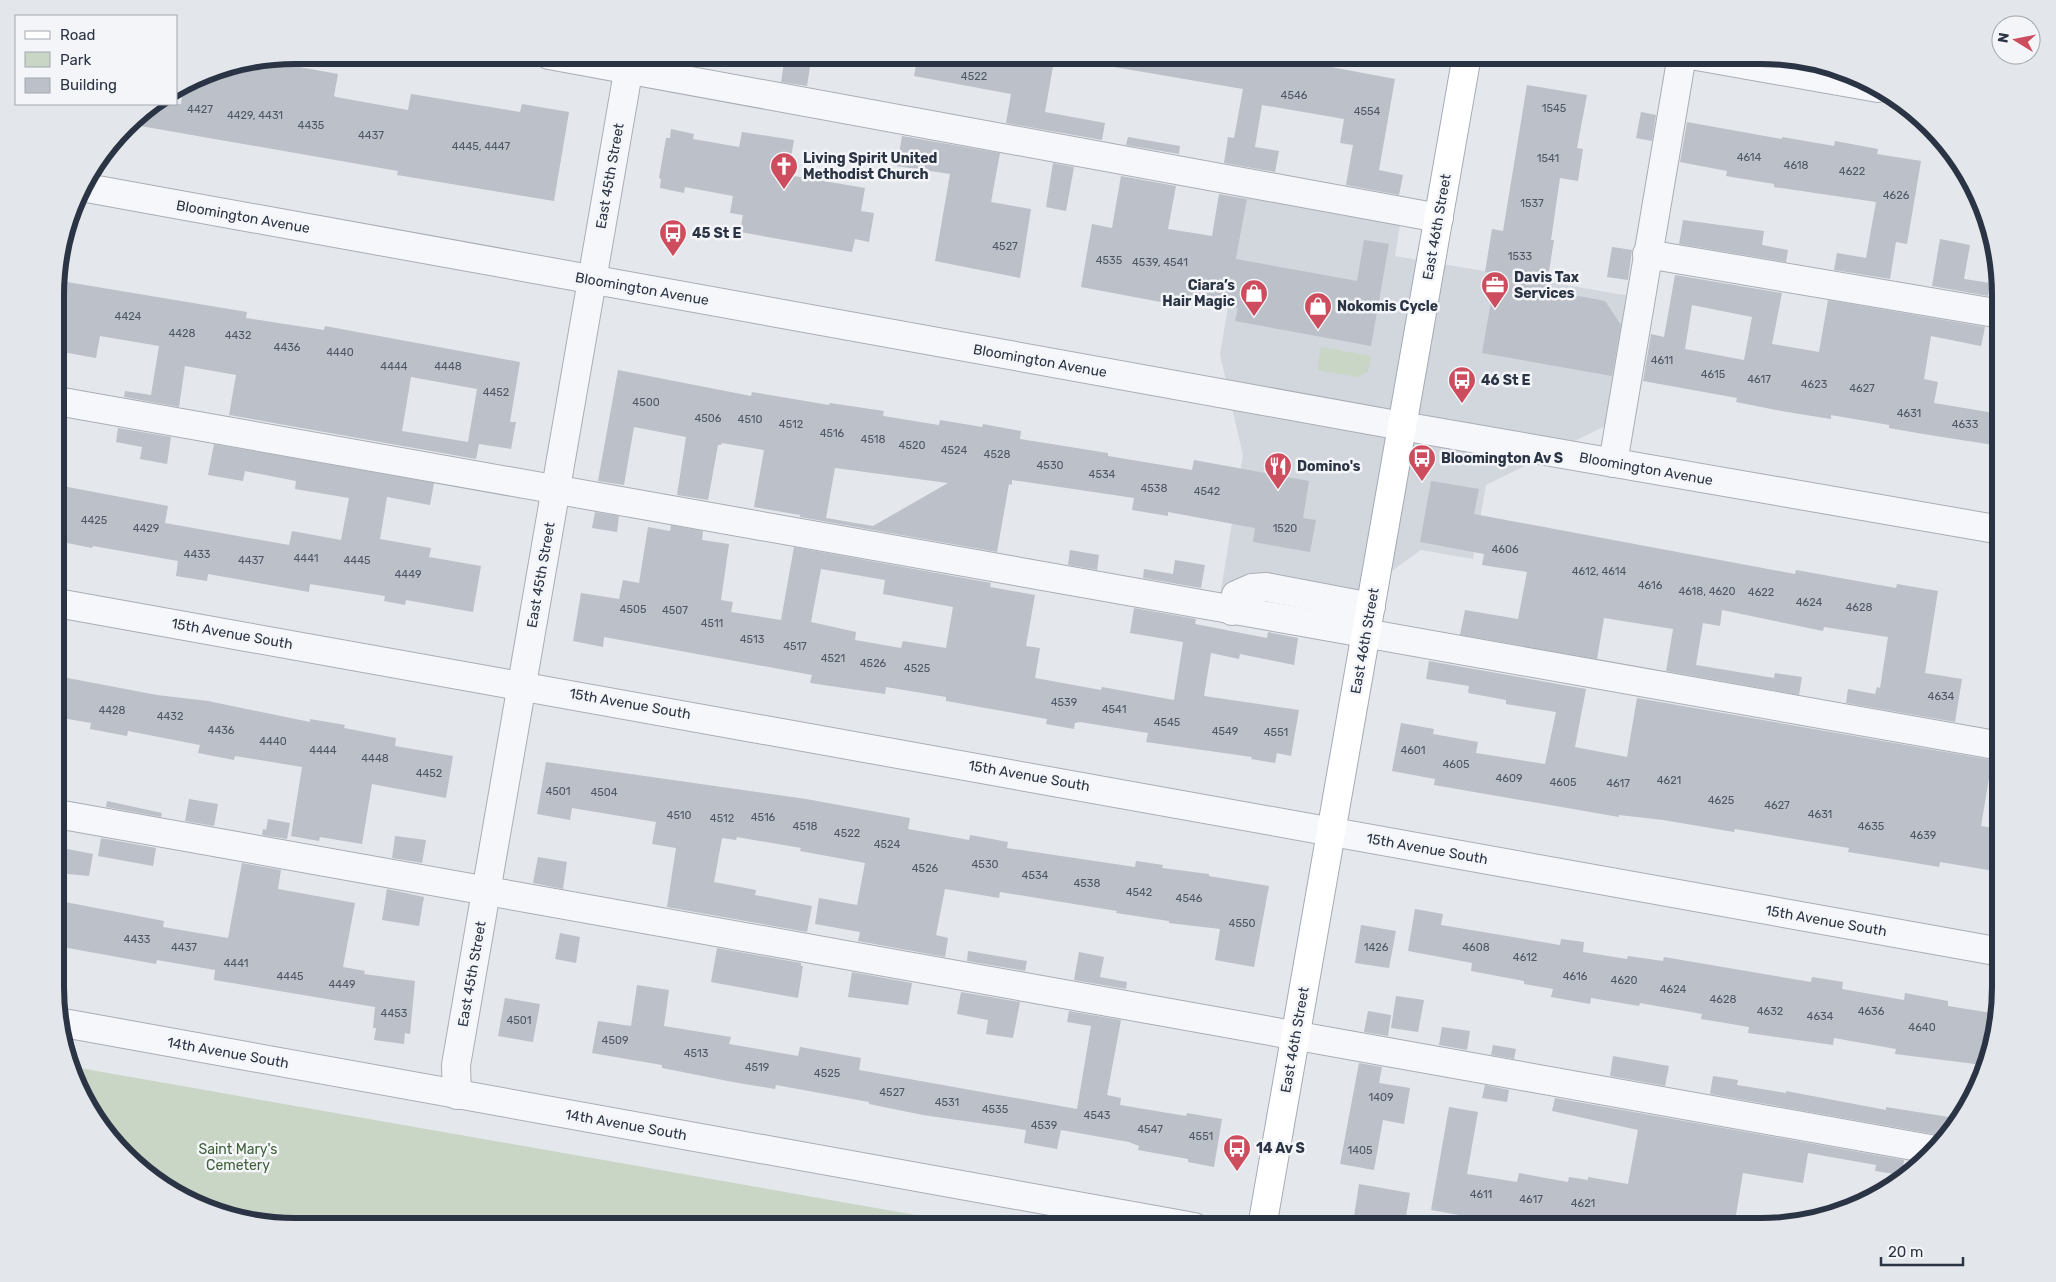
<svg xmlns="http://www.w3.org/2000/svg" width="2056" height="1282" font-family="Rubik,sans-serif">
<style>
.built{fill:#d2d6dd}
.green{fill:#c9d5c5}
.building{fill:#bbc0c9;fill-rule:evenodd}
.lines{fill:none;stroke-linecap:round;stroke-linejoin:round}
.minor-casing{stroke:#a9aeb6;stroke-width:30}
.major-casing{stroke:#a3abb7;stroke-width:30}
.minor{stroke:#f6f7fa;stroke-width:28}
.major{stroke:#fff;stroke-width:28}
.labels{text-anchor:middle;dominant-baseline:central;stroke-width:5;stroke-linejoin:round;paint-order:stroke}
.number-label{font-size:11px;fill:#4f5765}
.poi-label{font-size:14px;font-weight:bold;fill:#2b3444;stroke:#f3f5f8;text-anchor:start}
.street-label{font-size:14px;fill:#2b3444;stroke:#f3f5f8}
.park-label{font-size:14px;fill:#3f5f39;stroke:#f3f5f8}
.rim{fill:none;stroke:#2b3444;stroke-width:6}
</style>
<rect width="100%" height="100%" fill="#e4e7eb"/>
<path class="built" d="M1250 179 1403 205 1395 256 1636 297 1615 421 1486 485 1473 559 1421 550 1325 619 1219 602 1243 456 1220 354Z"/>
<g class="green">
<path d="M1321 347 1371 356 1368 372 1356 377 1317 370Z"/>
<path d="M74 1067 984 1227H294L218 1214 162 1187 87 1107Z"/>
</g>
<g class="building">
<path d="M918 55H1055L1045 112 1105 123 1102 140 1006 123 1011 94 914 76Z"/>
<path d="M1115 55H1267L1395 79 1379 170 1403 175 1399 195 1346 185 1353 145 1340 143 1344 119 1262 105 1255 147 1279 151 1275 172 1224 163 1228 137 1234 138 1243 89 1114 67Z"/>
<path d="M266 61 338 74 334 96 336 97 408 110 411 94 520 112 522 104 569 112 554 201 397 175 398 171 129 124 136 115 154 104H181L184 85 203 73Z"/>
<path d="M784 63 810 67 807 86 781 82Z"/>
<path d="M1527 85 1587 95 1577 148 1583 149 1578 181 1560 178 1551 240H1554L1546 290 1605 301 1621 325 1612 376 1482 353 1496 273 1485 272 1492 229 1503 231Z"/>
<path d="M1641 112 1656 115 1652 141 1636 138Z"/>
<path d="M1687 122 1782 139V137L1834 146 1835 141 1878 149 1877 154 1921 161 1907 244 1896 242 1890 279 1834 270 1837 253 1866 258 1876 202 1774 187V184L1726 176 1727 171 1680 162Z"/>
<path d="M671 129 694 134 693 139 739 147 742 132 794 140 788 175 865 188 861 211 874 213 869 242 855 239 852 252 740 232 743 215 730 213 733 196 685 187 684 193 660 188 661 179 659 178 666 138H670Z"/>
<path d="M902 136 1000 153 991 202 1031 209 1020 278 935 261 950 174 897 166Z"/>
<path d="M1128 137 1180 146 1179 154 1126 145Z"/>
<path d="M1053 163 1074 167 1066 211 1046 207Z"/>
<path d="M1121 176 1176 186 1168 229 1212 236 1219 194 1247 199 1236 259 1357 281 1364 240 1389 244 1371 346 1235 321 1238 308 1177 298 1176 300 1166 299V303L1081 287 1092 224 1112 228Z"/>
<path d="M1683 220 1764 231 1762 245 1788 250 1786 262 1679 244Z"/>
<path d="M1940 239 1970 245 1964 279 1990 283 1988 296 1932 286Z"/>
<path d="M1612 247 1632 250 1628 280 1607 277Z"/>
<path d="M1675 275 1782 293 1772 344 1819 352 1828 300 1985 327 1981 346 1931 336 1924 379 1938 382 1934 403 2000 414V446L1923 434 1889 428V425L1831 415V419L1787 412 1736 402 1737 398 1643 381 1651 334 1664 337ZM1692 305 1752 317 1744 360 1685 349Z"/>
<path d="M67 282 247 312 246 318 324 330 325 326 520 362 510 422H516L511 449 479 444 476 459 229 415 236 375 185 366 179 407 124 397 125 391 151 395 159 346 100 336 96 358 57 351ZM411 377 477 389 468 442 402 431Z"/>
<path d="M618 370 751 396 752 392 829 405 830 403 884 411 883 416 939 425 940 420 982 427 983 424 1021 431 1020 439 1108 453V456L1192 470 1194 460 1309 481 1303 518 1316 520 1310 552 1253 542 1255 528 1168 512V516L1132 510 1134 498 1012 480V485L1009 484 997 552 800 517V515L754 507 764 450 722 443 721 445H718L708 500 677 495 686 437 634 427 624 485 598 481ZM835 468 948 483 873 526 826 518Z"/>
<path d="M118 428 171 437 167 464 140 459 142 447 116 442Z"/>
<path d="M214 444 434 483 430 505 387 497 380 539 431 548 429 557 481 566 473 612 406 600 405 605 384 601 385 596 310 584 309 592 208 574 207 581 176 576 178 561 93 546 92 548 57 541V485L168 506 165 523 289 545 292 531 341 540 349 498 295 489 296 481 245 471 243 481 208 475Z"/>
<path d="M1431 481 1479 489 1474 514 1795 574 1796 570 1896 588 1897 584 1938 591 1925 673 1962 679 1955 722 1846 703 1848 689 1875 694 1877 687 1880 688 1888 637 1824 627 1823 631 1722 610 1720 626 1703 623 1696 665 1774 678 1775 673 1802 677 1799 695 1666 671 1673 629 1604 618 1597 659 1460 635 1465 610 1518 619 1527 572 1482 565 1484 554 1420 542Z"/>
<path d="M595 512 619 516 617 532 592 528Z"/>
<path d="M671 525 703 531 702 540 729 544 721 600 733 602 731 612 781 620 794 547 991 583 990 587 1035 595 1026 646 1040 648 1035 678 1101 690 1102 687 1174 700 1183 642 1130 633 1134 608 1196 619 1195 624 1267 638 1268 632 1298 638 1294 665 1240 654 1239 659 1211 653 1204 696 1299 710 1291 756 1277 753 1275 763 1251 759 1252 757 1146 742 1148 733 1080 722 1075 723 1074 729 1046 724 1047 719 946 701V697L886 687 885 694 810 683 812 675 604 637 603 647 573 641 581 593 619 599 623 580 639 583 648 527 670 531ZM821 569 885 580 883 594 953 607 946 648 903 641 901 648 855 640 856 632 811 622Z"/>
<path d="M1070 550 1099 555 1097 570 1068 565Z"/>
<path d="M1175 560 1205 565 1201 588 1143 578 1144 569 1173 574Z"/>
<path d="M1429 661 1586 689 1575 747 1627 757 1637 698 1992 760 1981 826 2000 829V872L1940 862 1939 867 1898 860 1848 852 1849 848 1735 829 1734 832 1663 820 1619 815V817L1434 785 1435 779 1392 771 1401 723 1434 729 1433 734 1478 742 1476 753 1545 764 1556 712 1506 704V700L1468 693 1469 686 1426 679Z"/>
<path d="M57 676 157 695 208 701 310 722V719L345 725 344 728 396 738 395 746 453 756 446 798 372 784 362 844 320 837 319 841 291 836 302 767 235 756 234 760 198 753 200 745 128 731 127 736 90 729 91 723 57 717Z"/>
<path d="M546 762 806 799 910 818 908 829 969 840 970 835 1008 842 1007 848 1135 867 1136 861 1163 865 1162 868 1209 874V876L1269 886 1254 967 1215 960 1220 929 1169 923V921L1116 913 1117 911 1000 892 999 898 945 889 936 935 948 938 945 957 858 941 860 932 815 924 819 898 857 905 865 863 800 851 801 848 737 837 736 840 722 838 714 882 756 890 755 895 812 906 807 932 667 907 676 848 652 844 656 822 572 808 570 820 537 814Z"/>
<path d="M189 799 218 804 214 826 185 821Z"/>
<path d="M107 801 162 813 161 817 106 807Z"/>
<path d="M268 819 290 823 287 839 262 835 263 829 266 830Z"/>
<path d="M395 836 426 840 422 863 392 858Z"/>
<path d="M101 838 156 848 153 866 98 856Z"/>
<path d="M57 847 93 854 89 876 57 873Z"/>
<path d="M538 857 567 862 563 889 533 883Z"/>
<path d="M242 863 281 870 278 889 355 903 343 967 365 971 364 974 415 981 410 1034 405 1033 404 1044 374 1040 376 1028H373L375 1007 214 980 215 970 157 960 156 964 57 946 65 902 164 921 163 927 228 938Z"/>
<path d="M387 889 424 897 419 926 382 920Z"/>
<path d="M1415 909 1443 914 1441 925 1560 945 1561 939 1584 942 1583 952 1627 959 1628 956 1663 961 1664 957 1811 982 1812 977 1843 982 1842 989 1904 1000 1905 993 1948 1001V1006L1992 1013 1983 1065 1895 1054 1896 1049 1834 1038 1833 1045 1748 1033 1749 1027 1701 1019 1702 1014 1640 1003 1639 1006 1591 998 1590 1004 1551 997 1553 989 1524 984V981L1471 971 1472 963 1408 951Z"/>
<path d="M1361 925 1396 931 1389 968 1355 963Z"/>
<path d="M560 933 580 937 576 963 555 959Z"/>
<path d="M717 948 801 963V966H803L798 998 711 982Z"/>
<path d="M968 951 1027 961 1025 971 967 961Z"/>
<path d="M1079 952 1104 957 1100 977 1127 982 1126 989 1074 980Z"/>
<path d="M852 972 912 983 908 1005 848 997Z"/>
<path d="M637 985 669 990 664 1026 731 1037 729 1044 798 1056 800 1047 861 1058 859 1070 1077 1109 1091 1026 1067 1022 1069 1011 1121 1020 1107 1095 1121 1098 1120 1105 1186 1116 1187 1113 1222 1119 1214 1167 1188 1162V1159L1138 1150 1139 1146 1129 1142 1061 1130 1057 1149 1024 1143 1026 1130 923 1115 869 1104V1102L776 1085 775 1089 733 1082 662 1068V1065L592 1053 598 1021 631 1026Z"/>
<path d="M961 992 1020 1002 1013 1038 986 1034 988 1020 957 1014Z"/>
<path d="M1396 996 1424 1000 1418 1032 1391 1028Z"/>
<path d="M505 998 540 1004 533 1042 498 1036Z"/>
<path d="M1368 1011 1391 1015 1388 1036 1364 1032Z"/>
<path d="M1442 1027 1470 1031 1467 1050 1439 1045Z"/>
<path d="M1493 1045 1516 1049 1514 1059 1491 1055Z"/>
<path d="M1613 1056 1669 1066 1665 1086 1610 1076Z"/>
<path d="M1359 1063 1382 1067 1379 1083 1410 1088 1404 1124 1383 1120 1374 1170 1340 1164Z"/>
<path d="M1713 1076 1738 1080 1737 1085 1786 1093V1091L1886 1110V1107L1961 1119 1941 1139 1933 1134 1710 1094Z"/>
<path d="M1485 1085 1509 1090 1507 1102 1482 1098Z"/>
<path d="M1555 1098 1904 1160 1902 1175 1875 1171 1876 1165 1808 1153 1803 1183 1743 1173 1734 1227H1528L1431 1210 1449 1107 1478 1112 1467 1174 1517 1182 1519 1173 1568 1182 1569 1177 1588 1180V1177L1628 1184 1638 1130 1552 1111Z"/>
<path d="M1359 1184 1410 1193 1405 1222 1391 1220 1389 1227 1353 1223Z"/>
</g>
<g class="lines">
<g class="minor-casing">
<g id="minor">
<path d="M549 55 1439 218"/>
<path d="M1691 55 1878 88"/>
<path d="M81 187 1402 426 2001 530"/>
<path d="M1647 254 2001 314"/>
<path d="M57 401C705 514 1352 633 2001 746"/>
<path d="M1613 463 1682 55"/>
<path d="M57 603 2001 952"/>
<path d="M1232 611 1236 595 1252 588 1266 587 1371 607"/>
<path d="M57 814 1930 1149"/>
<path d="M58 1022 1194 1227"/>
<path d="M457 1095 456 1065 631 55"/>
</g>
</g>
<g class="major-casing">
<path id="major" d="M1262 1227 1467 55"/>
</g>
<use href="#minor" class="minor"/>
<use href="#major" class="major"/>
</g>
<defs>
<g id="church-pin" transform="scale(1.4375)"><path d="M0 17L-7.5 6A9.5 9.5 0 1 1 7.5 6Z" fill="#cd4c5d" stroke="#f3f5f8"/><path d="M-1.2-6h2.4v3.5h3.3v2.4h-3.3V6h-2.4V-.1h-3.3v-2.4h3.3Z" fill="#fff"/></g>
<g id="bus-pin" transform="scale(1.4375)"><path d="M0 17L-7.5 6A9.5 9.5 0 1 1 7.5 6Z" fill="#cd4c5d" stroke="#f3f5f8"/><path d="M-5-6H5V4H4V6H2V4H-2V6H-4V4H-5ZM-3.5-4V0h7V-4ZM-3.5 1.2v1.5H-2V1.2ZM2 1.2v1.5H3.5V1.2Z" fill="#fff"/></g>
<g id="office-pin" transform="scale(1.4375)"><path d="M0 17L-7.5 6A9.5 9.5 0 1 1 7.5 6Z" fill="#cd4c5d" stroke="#f3f5f8"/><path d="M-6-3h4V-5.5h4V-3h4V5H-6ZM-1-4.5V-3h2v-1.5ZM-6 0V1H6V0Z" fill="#fff"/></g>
<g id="shop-pin" transform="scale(1.4375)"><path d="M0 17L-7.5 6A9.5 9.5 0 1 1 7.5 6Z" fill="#cd4c5d" stroke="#f3f5f8"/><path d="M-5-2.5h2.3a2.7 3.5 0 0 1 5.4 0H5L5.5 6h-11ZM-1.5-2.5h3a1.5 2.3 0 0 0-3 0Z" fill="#fff"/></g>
<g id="restaurant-pin" transform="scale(1.4375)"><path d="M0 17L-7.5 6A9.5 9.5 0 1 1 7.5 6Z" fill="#cd4c5d" stroke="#f3f5f8"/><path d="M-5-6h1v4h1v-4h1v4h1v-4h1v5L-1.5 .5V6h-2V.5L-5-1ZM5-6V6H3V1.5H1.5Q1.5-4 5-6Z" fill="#fff"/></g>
</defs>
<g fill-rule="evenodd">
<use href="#church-pin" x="784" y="166"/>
<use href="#bus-pin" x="673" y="233"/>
<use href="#office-pin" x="1495" y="285"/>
<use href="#shop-pin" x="1254" y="293"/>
<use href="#shop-pin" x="1318" y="306"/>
<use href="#bus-pin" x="1462" y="380"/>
<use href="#bus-pin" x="1422" y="458"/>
<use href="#restaurant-pin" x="1278" y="466"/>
<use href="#bus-pin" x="1237" y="1148"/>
</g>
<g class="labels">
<g class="number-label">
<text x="974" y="76">4522</text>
<text x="1294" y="95">4546</text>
<text x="1554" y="108">1545</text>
<text x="200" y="109">4427</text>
<text x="1367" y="111">4554</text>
<text x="255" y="115">4429, 4431</text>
<text x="311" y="125">4435</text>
<text x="371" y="135">4437</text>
<text x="481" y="146">4445, 4447</text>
<text x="1749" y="157">4614</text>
<text x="1548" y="158">1541</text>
<text x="1796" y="165">4618</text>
<text x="1852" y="171">4622</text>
<text x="1896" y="195">4626</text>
<text x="1532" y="203">1537</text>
<text x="1005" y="246">4527</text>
<text x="1520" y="256">1533</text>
<text x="1109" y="260">4535</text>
<text x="1160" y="262">4539, 4541</text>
<text x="128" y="316">4424</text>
<text x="182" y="333">4428</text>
<text x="238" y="335">4432</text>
<text x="287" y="347">4436</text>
<text x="340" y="352">4440</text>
<text x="1662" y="360">4611</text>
<text x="394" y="366">4444</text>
<text x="448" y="366">4448</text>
<text x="1713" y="374">4615</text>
<text x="1759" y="379">4617</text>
<text x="1814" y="384">4623</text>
<text x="1862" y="388">4627</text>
<text x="496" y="392">4452</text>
<text x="646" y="402">4500</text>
<text x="1909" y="413">4631</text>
<text x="708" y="418">4506</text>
<text x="750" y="419">4510</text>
<text x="791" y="424">4512</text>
<text x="1965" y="424">4633</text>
<text x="832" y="433">4516</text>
<text x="873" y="439">4518</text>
<text x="912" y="445">4520</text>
<text x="954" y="450">4524</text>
<text x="997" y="454">4528</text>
<text x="1050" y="465">4530</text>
<text x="1102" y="474">4534</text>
<text x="1154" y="488">4538</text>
<text x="1207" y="491">4542</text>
<text x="94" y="520">4425</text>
<text x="146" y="528">4429</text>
<text x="1285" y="528">1520</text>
<text x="1505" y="549">4606</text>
<text x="197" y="554">4433</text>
<text x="306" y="558">4441</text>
<text x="251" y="560">4437</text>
<text x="357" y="560">4445</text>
<text x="1599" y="571">4612, 4614</text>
<text x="408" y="574">4449</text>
<text x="1650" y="585">4616</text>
<text x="1707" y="591">4618, 4620</text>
<text x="1761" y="592">4622</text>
<text x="1809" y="602">4624</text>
<text x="1859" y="607">4628</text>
<text x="633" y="609">4505</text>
<text x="675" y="610">4507</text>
<text x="712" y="623">4511</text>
<text x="752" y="639">4513</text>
<text x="795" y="646">4517</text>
<text x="833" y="658">4521</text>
<text x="873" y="663">4526</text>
<text x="917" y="668">4525</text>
<text x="1941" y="696">4634</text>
<text x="1064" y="702">4539</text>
<text x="1114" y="709">4541</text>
<text x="112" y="710">4428</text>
<text x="170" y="716">4432</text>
<text x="1167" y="722">4545</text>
<text x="221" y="730">4436</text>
<text x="1225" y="731">4549</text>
<text x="1276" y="732">4551</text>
<text x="273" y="741">4440</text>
<text x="323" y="750">4444</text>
<text x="1413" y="750">4601</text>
<text x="375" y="758">4448</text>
<text x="1456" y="764">4605</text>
<text x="429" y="773">4452</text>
<text x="1509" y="778">4609</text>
<text x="1669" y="780">4621</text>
<text x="1563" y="782">4605</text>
<text x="1618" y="783">4617</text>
<text x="558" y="791">4501</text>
<text x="604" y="792">4504</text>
<text x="1721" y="800">4625</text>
<text x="1777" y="805">4627</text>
<text x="1820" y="814">4631</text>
<text x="679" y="815">4510</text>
<text x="763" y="817">4516</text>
<text x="722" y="818">4512</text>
<text x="805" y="826">4518</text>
<text x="1871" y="826">4635</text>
<text x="847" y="833">4522</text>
<text x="1923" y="835">4639</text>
<text x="887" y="844">4524</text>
<text x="985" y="864">4530</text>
<text x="925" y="868">4526</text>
<text x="1035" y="875">4534</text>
<text x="1087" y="883">4538</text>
<text x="1139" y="892">4542</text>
<text x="1189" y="898">4546</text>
<text x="1242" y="923">4550</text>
<text x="137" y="939">4433</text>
<text x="184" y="947">4437</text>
<text x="1376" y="947">1426</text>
<text x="1476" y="947">4608</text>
<text x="1525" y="957">4612</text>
<text x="236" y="963">4441</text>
<text x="290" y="976">4445</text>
<text x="1575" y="976">4616</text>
<text x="1624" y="980">4620</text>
<text x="342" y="984">4449</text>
<text x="1673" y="989">4624</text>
<text x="1723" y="999">4628</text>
<text x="1770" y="1011">4632</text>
<text x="1871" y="1011">4636</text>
<text x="394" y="1013">4453</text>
<text x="1820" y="1016">4634</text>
<text x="519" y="1020">4501</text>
<text x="1922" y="1027">4640</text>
<text x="615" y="1040">4509</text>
<text x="696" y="1053">4513</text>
<text x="757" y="1067">4519</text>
<text x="827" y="1073">4525</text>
<text x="892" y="1092">4527</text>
<text x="1381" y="1097">1409</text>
<text x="947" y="1102">4531</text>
<text x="995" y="1109">4535</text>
<text x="1097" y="1115">4543</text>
<text x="1044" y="1125">4539</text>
<text x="1150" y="1129">4547</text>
<text x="1201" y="1136">4551</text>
<text x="1360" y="1150">1405</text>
<text x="1481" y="1194">4611</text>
<text x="1531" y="1199">4617</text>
<text x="1583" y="1203">4621</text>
</g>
<g class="poi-label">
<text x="803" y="158">Living Spirit United<tspan x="803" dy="16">Methodist Church</tspan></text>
<text x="692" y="233">45 St E</text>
<text x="1514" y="277">Davis Tax<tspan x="1514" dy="16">Services</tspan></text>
<text x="1235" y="285" text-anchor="end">Ciara’s<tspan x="1235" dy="16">Hair Magic</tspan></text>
<text x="1337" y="306">Nokomis Cycle</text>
<text x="1481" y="380">46 St E</text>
<text x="1441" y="458">Bloomington Av S</text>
<text x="1297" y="466">Domino's</text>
<text x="1256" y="1148">14 Av S</text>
</g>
<g class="street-label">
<text transform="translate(610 176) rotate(-80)">East 45th Street</text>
<text transform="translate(243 217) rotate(10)">Bloomington Avenue</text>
<text transform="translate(1437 227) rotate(-80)">East 46th Street</text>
<text transform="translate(642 289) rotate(10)">Bloomington Avenue</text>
<text transform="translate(1040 361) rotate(10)">Bloomington Avenue</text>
<text transform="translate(1646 469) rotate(10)">Bloomington Avenue</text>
<text transform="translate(541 575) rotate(-80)">East 45th Street</text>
<text transform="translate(232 634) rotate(10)">15th Avenue South</text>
<text transform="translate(1365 641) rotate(-80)">East 46th Street</text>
<text transform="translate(630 704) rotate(10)">15th Avenue South</text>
<text transform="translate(1029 776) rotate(10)">15th Avenue South</text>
<text transform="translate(1427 849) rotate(10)">15th Avenue South</text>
<text transform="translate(1826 921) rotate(10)">15th Avenue South</text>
<text transform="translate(472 974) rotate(-80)">East 45th Street</text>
<text transform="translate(1295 1040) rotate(-80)">East 46th Street</text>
<text transform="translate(228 1053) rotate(10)">14th Avenue South</text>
<text transform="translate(626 1125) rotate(10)">14th Avenue South</text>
</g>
<g class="park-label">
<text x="238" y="1149">Saint Mary's<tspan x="238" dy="16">Cemetery</tspan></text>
</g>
</g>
<path d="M0 0H2056V1282H0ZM295 64H1761A231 231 0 0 1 1992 295V987A231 231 0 0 1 1761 1218H295A231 231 0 0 1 64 987V295A231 231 0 0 1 295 64Z" fill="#e3e6ea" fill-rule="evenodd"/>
<path class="rim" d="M295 64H1761A231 231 0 0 1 1992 295V987A231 231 0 0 1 1761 1218H295A231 231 0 0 1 64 987V295A231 231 0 0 1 295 64Z"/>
<rect x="15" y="15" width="162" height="90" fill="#f3f5f8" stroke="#a3a8b0"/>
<rect x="25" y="31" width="25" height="8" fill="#ffffff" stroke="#a3a8b0"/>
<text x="60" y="40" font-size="15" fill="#2b3444">Road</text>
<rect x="25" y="52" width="25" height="15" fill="#c9d5c5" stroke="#a3a8b0"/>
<text x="60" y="65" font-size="15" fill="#2b3444">Park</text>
<rect x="25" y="78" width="25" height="15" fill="#bbc0c9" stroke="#a3a8b0"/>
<text x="60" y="90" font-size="15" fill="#2b3444">Building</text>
<g transform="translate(2016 40) rotate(280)"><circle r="24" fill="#f3f5f8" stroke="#a3a8b0"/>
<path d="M0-4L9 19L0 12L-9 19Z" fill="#cd4c5d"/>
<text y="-8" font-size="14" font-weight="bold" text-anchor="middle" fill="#2b3444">N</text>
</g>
<path d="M1881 1257v8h82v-8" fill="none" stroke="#2b3444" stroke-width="2.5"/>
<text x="1888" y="1257" font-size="15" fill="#2b3444" stroke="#f3f5f8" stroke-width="4" paint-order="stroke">20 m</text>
</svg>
